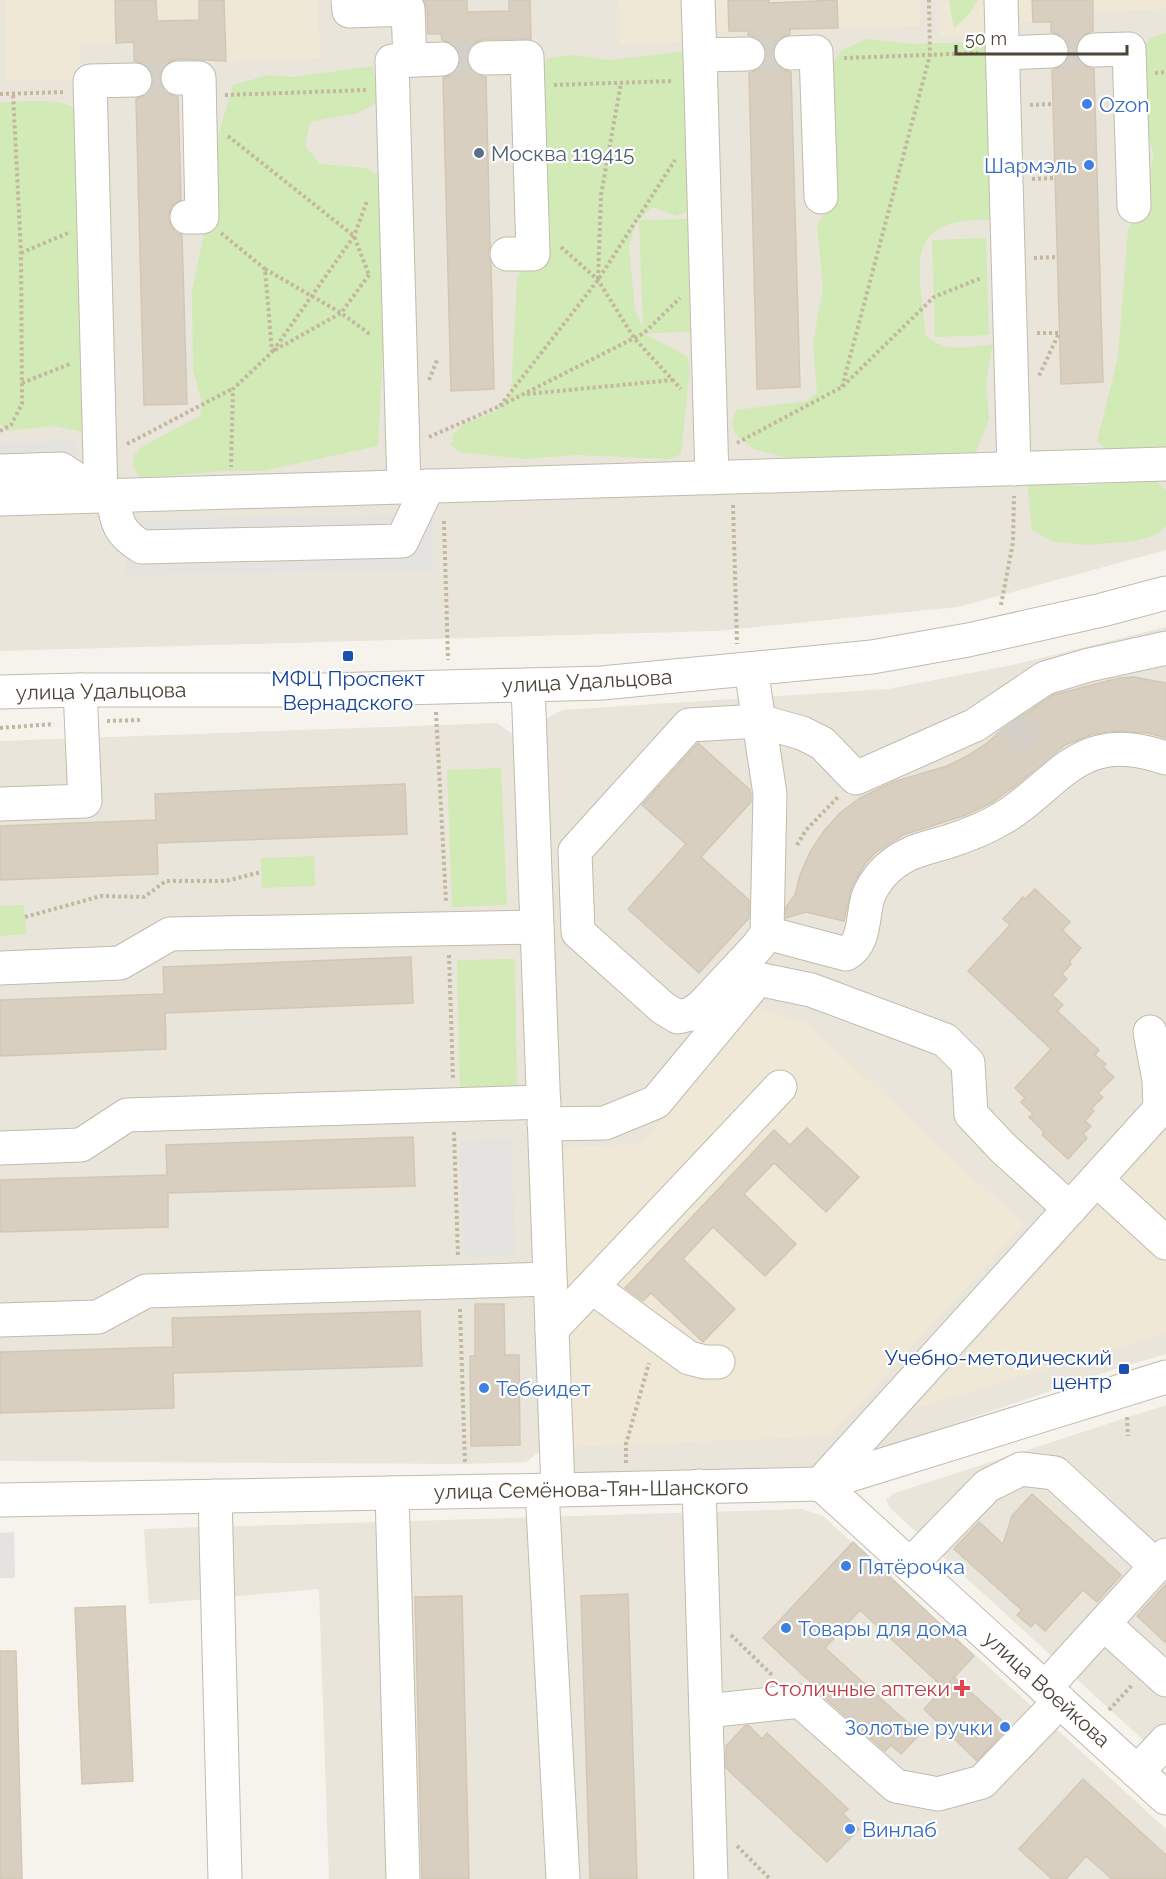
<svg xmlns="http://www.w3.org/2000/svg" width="1166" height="1879" font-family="Raleway,sans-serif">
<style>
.residential{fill:#eae5da}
.education{fill:#efe8d6}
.green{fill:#d2eab5;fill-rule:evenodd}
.parking{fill:#e5e3e0}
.building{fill:#d8cfc1;stroke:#d3c7b4;stroke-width:1.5}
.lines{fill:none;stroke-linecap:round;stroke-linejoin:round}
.minor-tunnel{stroke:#d4d0c8;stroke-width:33;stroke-dasharray:33 16;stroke-linecap:butt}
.minor-casing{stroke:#c2bbae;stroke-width:35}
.path{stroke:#c4b79f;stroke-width:4;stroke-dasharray:3 3;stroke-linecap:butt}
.minor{stroke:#fff;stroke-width:33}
.shop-dot{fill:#3f7fe0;stroke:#fff;stroke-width:2}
.service-dot{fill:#5c6f8a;stroke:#fff;stroke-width:2}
.transit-dot{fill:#1a4fb4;stroke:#fff;stroke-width:2}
.health-dot{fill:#e0444e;stroke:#fff;stroke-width:2}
.labels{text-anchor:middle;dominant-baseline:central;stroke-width:4.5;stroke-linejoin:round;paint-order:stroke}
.shop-label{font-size:21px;fill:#366cbe;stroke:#fff;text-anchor:start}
.service-label{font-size:21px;fill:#4e5e75;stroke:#fff;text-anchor:start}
.transit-label{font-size:21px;fill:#164399;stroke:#fff}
.street-label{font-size:21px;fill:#4b4439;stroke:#fff}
.health-label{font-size:21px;fill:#be3a42;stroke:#fff;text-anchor:end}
</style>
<rect width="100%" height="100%" fill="#f6f3ec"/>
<g class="residential">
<path d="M0 0H1166V550L958 607 716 631 0 651Z"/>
<path d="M1166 627V1354L1109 1371 825 1468 572 1478 542 721 562 710 888 689 1017 664Z"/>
<path d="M497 723 514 735 540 1451 526 1462 465 1464 0 1461V741Z"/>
<path d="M1166 1405V1761L890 1508 886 1500 892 1494Z"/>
<path d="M802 1509 823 1516 1166 1829V1879H329L319 1589 149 1604 144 1529Z"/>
</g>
<g class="education">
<path d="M5 0H318L320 58 177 63 176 30 134 32V42L80 44 81 79 7 81Z"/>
<path d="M619 0H919L920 26 790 29V15L747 31 688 32V42L620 44Z"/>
<path d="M939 0H1166V9L1093 12 1050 22 987 23V35L940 37Z"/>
<path d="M752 1006 806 1023 1024 1225 829 1436 571 1447 560 1147 643 1144Z"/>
<path d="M1166 1131V1333L915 1408 1111 1192Z"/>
</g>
<g class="green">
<path d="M949 0H978L970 13 954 29Z"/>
<path d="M1166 33V448L1151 447 1143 457 1106 450 1097 441 1118 357 1128 229 1141 205 1154 156 1137 98 1134 60 1151 38Z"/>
<path d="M866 39 914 44 977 42 989 45 993 220C900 217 919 268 926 336 945 353 970 347 993 344L986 382 989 419 976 452 967 459 918 453 826 468 753 449 735 434 732 422 736 410 807 401 817 393 813 343 823 287 817 226 834 194 827 96 835 60 842 50Z"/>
<path d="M688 51V211L676 216 653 207 639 220 691 219 696 331 645 334 687 356 690 369 681 454 669 459 576 455 524 459 460 452 451 445 454 433 463 425 496 411 511 393 517 278 523 267 543 253 551 231 541 147 543 68 548 58 573 55 608 60ZM638 221 639 222 643 328 635 310 629 247 635 224Z"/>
<path d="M373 66 378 102 358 113 310 122 305 146 320 164 367 168 385 180 386 295 378 446 262 471H224L140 478 133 467 134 455 143 446 200 416 202 404 193 369 192 290 210 207 213 154 233 85 268 75 293 77Z"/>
<path d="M26 101C43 101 66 100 80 111L76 207 80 246 89 426 82 432 54 426 6 431 0 423V103Z"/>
<path d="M986 238 989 335 935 337 932 240Z"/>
<path d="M1154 479 1166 490V526L1156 535 1134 541 1087 545 1052 541 1032 530 1027 481 1079 486Z"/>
<path d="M501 768 507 905 452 907 447 770Z"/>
<path d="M314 856 315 886 262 888 261 858Z"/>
<path d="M24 905 26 934 0 936V906Z"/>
<path d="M515 959 517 1089 460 1091 457 960Z"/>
</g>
<g class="parking">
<path d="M77 441 78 481 0 483V443Z"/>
<path d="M433 514V570L126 575V520Z"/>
<path d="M512 1138 515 1255 464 1257 460 1140Z"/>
<path d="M14 1532 15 1578H0V1533Z"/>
</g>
<g class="building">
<path d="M115 0H156L157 21 199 20V0H224L226 61 177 59 169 62 162 68 159 77 162 88 169 94 178 97 181 200 171 207 168 218 171 227 177 233 182 235 187 404 144 405 136 99 144 96 151 89 154 79 151 70 144 64 134 61V42L116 43Z"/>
<path d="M424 0H467V12L509 11V0H530L531 39H484L476 42 469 49 466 58 469 68 477 75 486 77 490 246 488 255 491 263 494 389 451 391 443 78 451 75 458 68 461 58 458 50 451 43 442 40 441 34H428L427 8Z"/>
<path d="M728 0H769V3L837 0 838 28 790 29V34L782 37 775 44 772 53 776 63 783 70 791 72 800 387 757 389 749 73 757 70 764 64 767 53 764 44 756 37 748 35V31H729Z"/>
<path d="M1032 0H1093V31L1085 34 1078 41 1075 51 1078 59 1085 66 1094 69 1103 382 1061 384 1052 70 1060 67 1067 60 1070 50 1066 41 1060 35 1051 32V22H1033Z"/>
<path d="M1134 677 1166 683V738L1148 733 1113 731 1093 734 1065 745 1014 787 991 803 966 815 903 835 876 852 865 864 852 886 844 921 806 912 786 918V907L795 895 800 875 810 852 824 831 840 813 860 798 893 782 947 766 967 756 986 744 1003 729 1053 695 1119 678Z"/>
<path d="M698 743 750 790 751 795V802L701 857 749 900V918L699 973 628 909 686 844 642 805Z"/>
<path d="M405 784 407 834 157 843 158 874 0 880V826L156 820 155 794Z"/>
<path d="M1035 889 1070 922 1062 930 1081 948 1069 962 1071 964 1062 974 1067 979 1052 995 1063 1005 1057 1011 1099 1050 1095 1055 1106 1064 1103 1067 1114 1077 1098 1093 1103 1097 1091 1109 1094 1111 1085 1121 1091 1126 1083 1134 1087 1138 1068 1159 1042 1135 1044 1132 1029 1117 1033 1114 1021 1102 1025 1098 1015 1088 1051 1049 968 971 1010 925 1003 919 1023 897 1025 899Z"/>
<path d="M411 957 413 1003 165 1013 166 1049 0 1056V1000L164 994 163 967Z"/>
<path d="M807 1128 859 1177 826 1212 774 1163 744 1194 796 1244 765 1276 713 1227 683 1259 735 1309 703 1342 651 1293 643 1301 625 1288 774 1130 790 1145Z"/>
<path d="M413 1137 415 1186 168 1193V1227L0 1232V1180L167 1175 166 1145Z"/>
<path d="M475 1304H504L505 1355H519L520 1445 471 1446 470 1356H475Z"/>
<path d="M420 1311 422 1366 173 1373 174 1408 0 1413V1352L173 1347 172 1318Z"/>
<path d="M1032 1494 1121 1575 1097 1602 1083 1590 1045 1631 1035 1622 1031 1627 1017 1615 1022 1610 954 1549 979 1522 1003 1544 1012 1516Z"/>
<path d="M853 1542 974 1656 944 1688 860 1610 825 1648 920 1734 901 1754 891 1745 885 1751 816 1690 818 1689 763 1638Z"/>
<path d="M1166 1584V1643L1137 1616Z"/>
<path d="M628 1594 637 1879H590L581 1596Z"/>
<path d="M462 1596 469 1879H422L415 1597Z"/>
<path d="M125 1606 133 1781 82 1784 75 1608Z"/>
<path d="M0 1651H16L22 1879H0Z"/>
<path d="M954 1677 1009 1727 977 1761 924 1709Z"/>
<path d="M748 1725 762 1739 767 1733 848 1809 843 1814 859 1829 827 1862 726 1768V1746L745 1726Z"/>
<path d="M1083 1779 1166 1855V1879H1112L1086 1856 1066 1879H1052L1019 1849Z"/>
</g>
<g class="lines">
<g class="minor-tunnel">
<path d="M1051 51 1094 50"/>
<path d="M748 54 791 53"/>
<path d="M442 59 485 58"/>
<path d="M135 80 178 78"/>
<path d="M1010 723 1047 761"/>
</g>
<g class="minor-casing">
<g id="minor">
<path d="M348 0 349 11 408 9 410 60"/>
<path d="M698 0 700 55"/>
<path d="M1001 0 1014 469"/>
<path d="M1094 50 1129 49 1134 206"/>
<path d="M791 53 816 52 821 197"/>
<path d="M1002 53 1051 51"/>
<path d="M485 58 527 57 533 254H507"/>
<path d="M178 78H199L202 217H187"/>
<path d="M0 471 61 469 101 496"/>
<path d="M712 478 700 55 748 54"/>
<path d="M404 487 392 61 442 59"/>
<path d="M101 496 90 81 135 80"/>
<path d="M113 496C117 522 117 532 142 547L402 541 428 486"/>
<path d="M0 499 1166 464"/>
<path d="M751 669 770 794 767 933 758 946 702 1006 691 1014 678 1017 663 1008 578 932 575 851 689 725 759 721 802 733 822 743 856 778 975 725 1045 678 1089 665 1166 648"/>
<path d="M528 685 558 1490"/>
<path d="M0 692 80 690H326L602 683 872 657 968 640 1102 610 1166 593"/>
<path d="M0 804 85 801 80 690"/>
<path d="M767 933 846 954C866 943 862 916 868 897 871 889 877 880 882 874 901 853 922 849 947 842 966 836 984 829 1001 819 1036 800 1062 761 1099 752 1122 746 1144 751 1166 758"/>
<path d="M0 968 120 963 170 934 537 927"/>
<path d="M544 1124 605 1123 656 1102 758 979 811 990 945 1040 968 1063 971 1114 1002 1147 1070 1209"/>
<path d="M0 1148 81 1145 127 1115 544 1102"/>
<path d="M1097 1180 1166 1243"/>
<path d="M592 1287 689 1358 705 1362H718"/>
<path d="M0 1320 98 1317 146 1291 550 1279"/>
<path d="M552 1329 780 1087"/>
<path d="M822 1482 1160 1109 1159 1080 1150 1032"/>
<path d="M821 1484 1166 1798"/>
<path d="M699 1486 711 1879"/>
<path d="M542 1490 563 1879"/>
<path d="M392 1493 403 1879"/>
<path d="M215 1496 225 1879"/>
<path d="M0 1500 558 1490 821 1484 1166 1377"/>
<path d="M910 1565 987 1486 1021 1469 1055 1473 1156 1566"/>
<path d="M1104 1624 1166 1680"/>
<path d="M1045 1688 1166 1555"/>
<path d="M706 1711 800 1701 896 1786 938 1794 982 1782 1060 1701"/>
<path d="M1137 1772 1166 1741"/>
</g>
</g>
<g class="path">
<path d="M844 58 978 53"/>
<path d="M1155 73 1166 72"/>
<path d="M554 85 673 81"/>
<path d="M0 94 65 92"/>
<path d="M225 95 367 90"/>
<path d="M1030 105 1053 104"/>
<path d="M228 136 354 236 369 275"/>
<path d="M1032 179 1055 178"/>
<path d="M221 233 265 269 272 352 233 389 231 467"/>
<path d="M561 247 598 280 634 338 681 389"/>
<path d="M21 253 68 233"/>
<path d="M1034 258 1057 257"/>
<path d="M265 269 341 313 371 335"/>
<path d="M598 279 601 195 621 83"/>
<path d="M1037 333H1059L1039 376"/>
<path d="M275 350 341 313 369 275"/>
<path d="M273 351 354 236 367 201"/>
<path d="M429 380 437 360"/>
<path d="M22 383 72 363"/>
<path d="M842 387 930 55 929 0"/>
<path d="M527 394 673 380"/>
<path d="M500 406 598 280 675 160"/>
<path d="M0 431 11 425 22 404 21 253 13 93"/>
<path d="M429 437 500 406 644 333 680 298"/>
<path d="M737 443 842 387 934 297 981 278"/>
<path d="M127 444 232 389"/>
<path d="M733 505 737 644"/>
<path d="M444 521 448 660"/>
<path d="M1001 605 1013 542 1014 496"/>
<path d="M436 712 446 902"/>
<path d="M107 721 141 720"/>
<path d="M0 728 54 724"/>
<path d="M797 845 806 830 839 796"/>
<path d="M25 917 101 896 144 897 166 881H226L261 872"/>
<path d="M449 955 453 1079"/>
<path d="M454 1132 458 1256"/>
<path d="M460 1309 465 1464"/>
<path d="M1127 1417 1128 1436"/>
<path d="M626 1463V1444L649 1363"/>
<path d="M731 1635 773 1676"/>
<path d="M1109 1710 1133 1684"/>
<path d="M737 1846 770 1879"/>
</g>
<use href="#minor" class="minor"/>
</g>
<g class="shop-dot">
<circle cx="1087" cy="104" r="6"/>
<circle cx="1089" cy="165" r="6"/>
<circle cx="484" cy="1388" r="6"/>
<circle cx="846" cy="1566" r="6"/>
<circle cx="786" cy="1628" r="6"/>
<circle cx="1005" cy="1727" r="6"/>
<circle cx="850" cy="1829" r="6"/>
</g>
<circle class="service-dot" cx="479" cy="153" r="6"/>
<g class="transit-dot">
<rect x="342" y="650" width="12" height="12" rx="3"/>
<rect x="1118" y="1363" width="12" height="12" rx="3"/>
</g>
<path class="health-dot" d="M959 1679h6v6h6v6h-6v6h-6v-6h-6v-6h6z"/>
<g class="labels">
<g class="shop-label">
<text x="1099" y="104">Ozon</text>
<text x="1077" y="165" text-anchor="end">Шармэль</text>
<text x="496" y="1388">Тебеидет</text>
<text x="858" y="1566">Пятёрочка</text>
<text x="798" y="1628">Товары для дома</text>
<text x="993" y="1727" text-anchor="end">Золотые ручки</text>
<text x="862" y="1829">Винлаб</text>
</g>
<g class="service-label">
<text x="491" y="153">Москва 119415</text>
</g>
<g class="transit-label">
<text x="348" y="678">МФЦ Проспект<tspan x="348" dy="24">Вернадского</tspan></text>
<text x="1112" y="1357" text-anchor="end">Учебно-методический<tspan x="1112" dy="24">центр</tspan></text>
</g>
<g class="street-label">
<text transform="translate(587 681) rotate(-3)">улица Удальцова</text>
<text transform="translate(101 691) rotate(-1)">улица Удальцова</text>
<text transform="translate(591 1489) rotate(-1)">улица Семёнова-Тян-Шанского</text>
<text transform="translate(1047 1689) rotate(42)">улица Воейкова</text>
</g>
<g class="health-label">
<text x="950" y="1688">Столичные аптеки</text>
</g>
</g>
<path d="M956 45v9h171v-9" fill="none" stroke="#4b4439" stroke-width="3"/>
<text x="965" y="45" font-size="18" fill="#4b4439" stroke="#ffffff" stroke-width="4.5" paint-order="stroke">50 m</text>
</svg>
